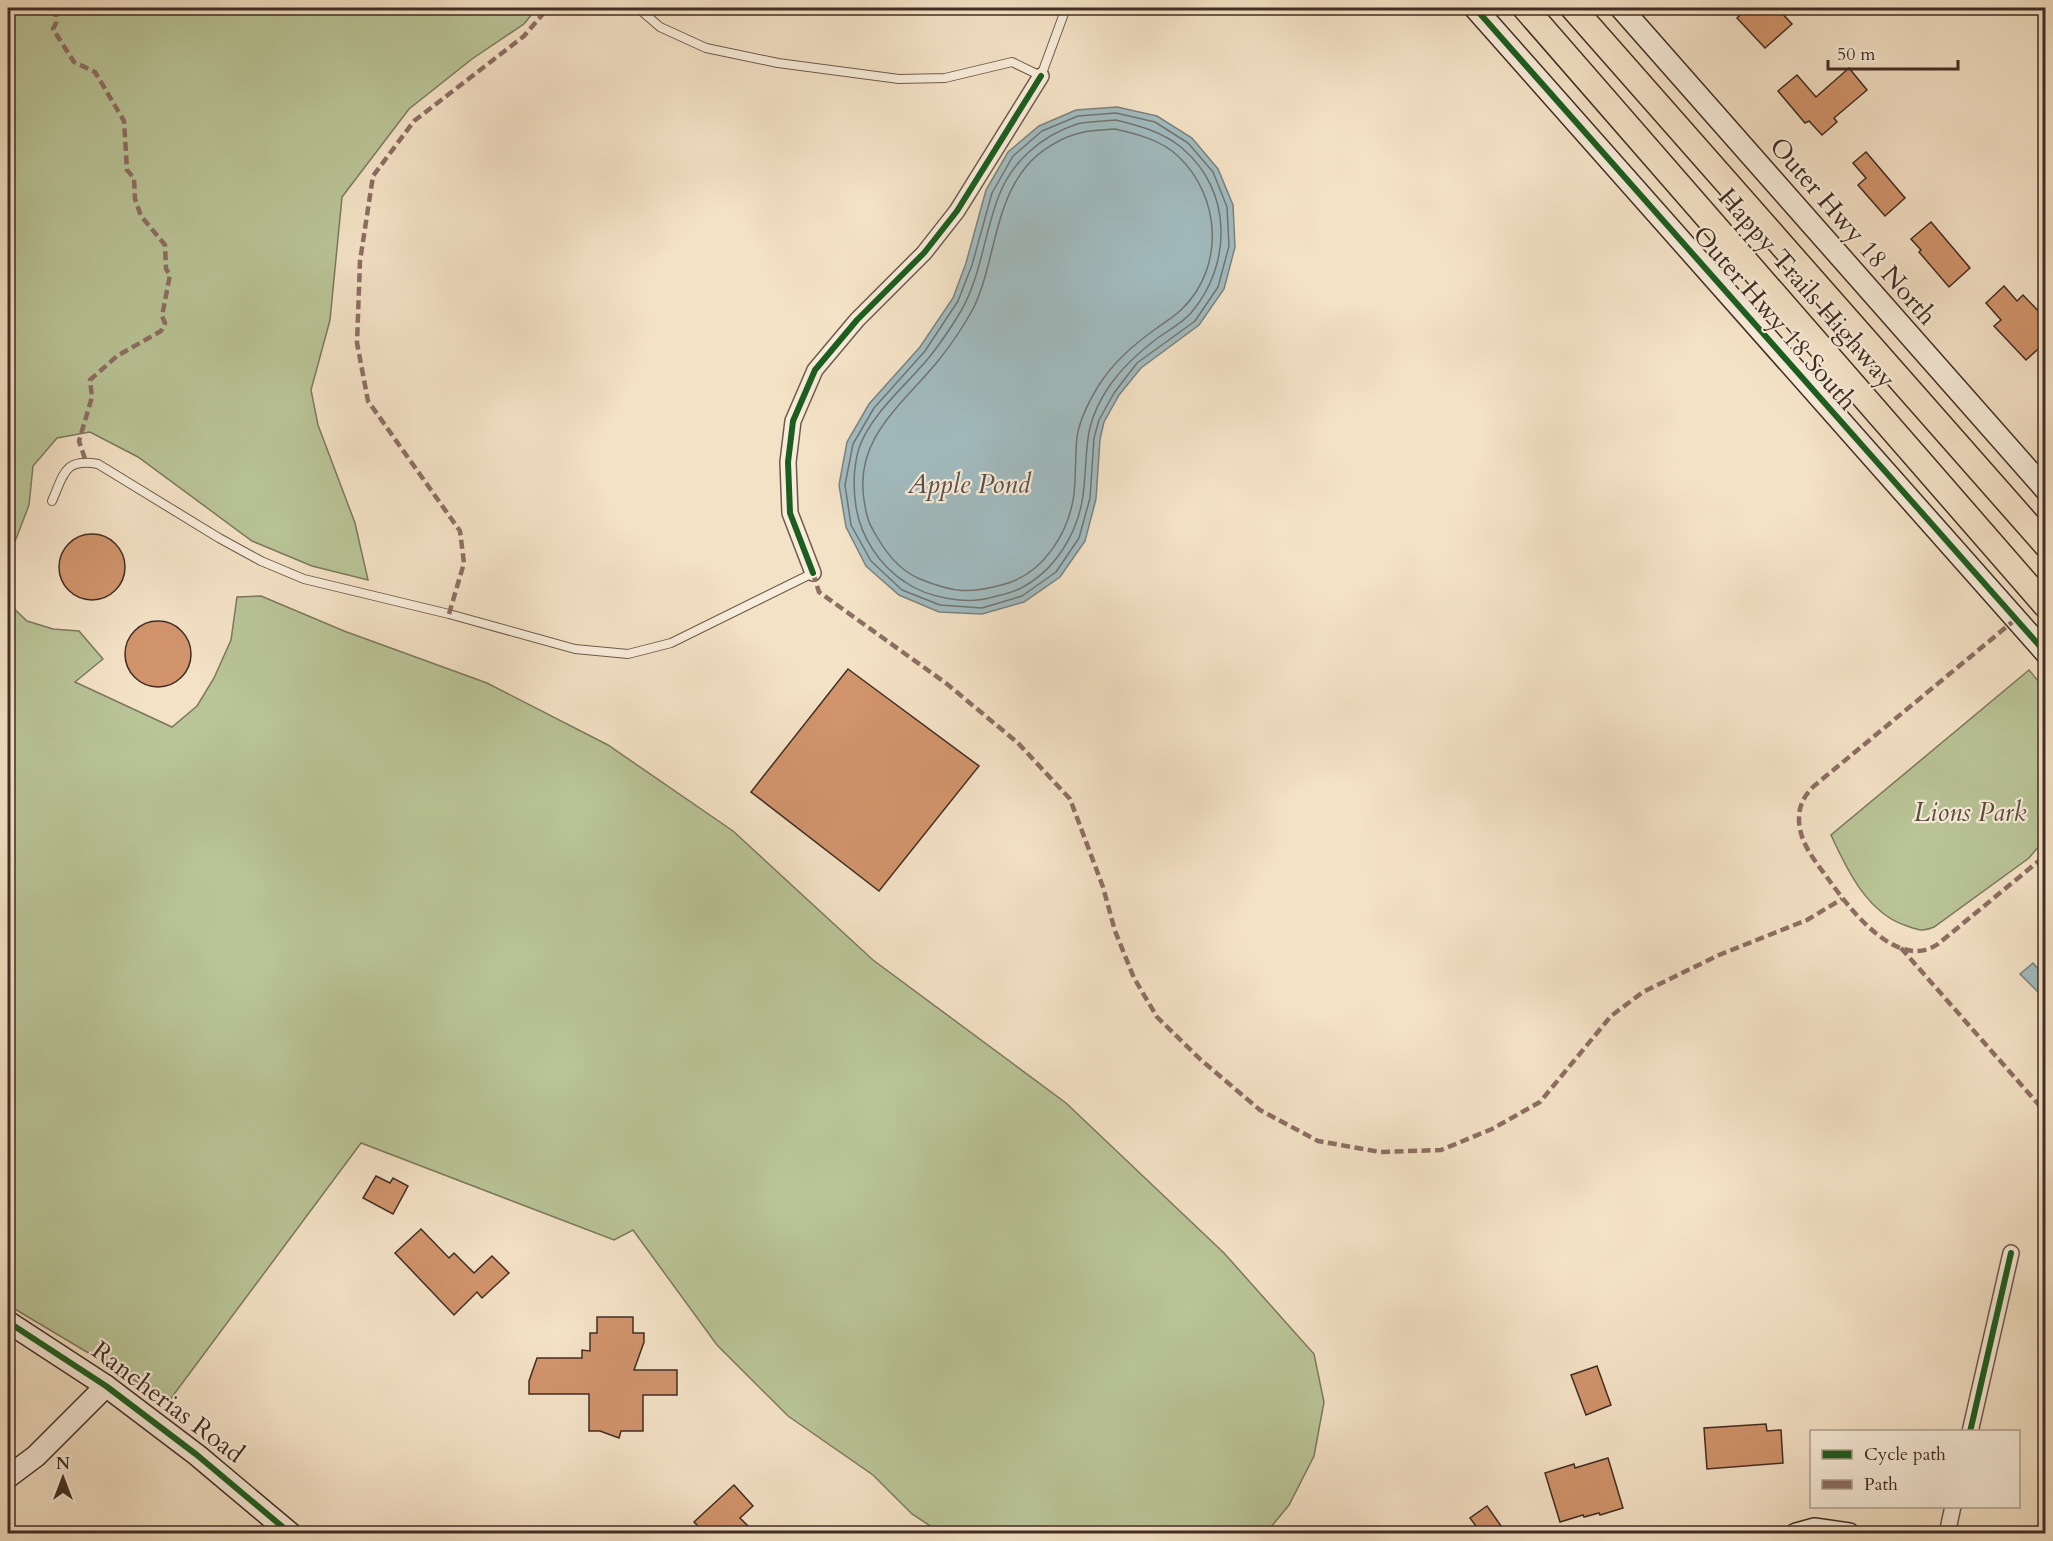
<svg xmlns="http://www.w3.org/2000/svg" width="2053" height="1541" font-family="Cardo,serif">
<style>
.green{fill:#b9c497;stroke:#7d785e;stroke-width:1.5}
.water{fill:#a1bbbf;stroke:#7b8281;stroke-width:1.5}
.lines{fill:none;stroke-linecap:round;stroke-linejoin:round}
.shore{stroke:#717472;stroke-width:1.5}
.building{fill:#d1946c;stroke:#412d24;stroke-width:1.5}
.lane-casing{stroke:#6e5a4c;stroke-width:10}
.street-casing{stroke:#6e5a4c;stroke-width:18}
.secondary-casing{stroke:#412d24;stroke-width:24}
.primary-casing{stroke:#412d24;stroke-width:27}
.lane{stroke:#f8ecda;stroke-width:8}
.street{stroke:#f8ecda;stroke-width:15}
.secondary{stroke:#f8ecda;stroke-width:21}
.primary{stroke:#f4e2c6;stroke-width:24}
.quiet{stroke:#8d6e63;stroke-width:4.5;stroke-dasharray:9 4.5;stroke-linecap:butt}
.cycleway-casing{stroke:#f8ecda;stroke-width:10}
.cycleway{stroke:#1b5e20;stroke-width:6}
.labels{text-anchor:middle;dominant-baseline:central;stroke-width:4.5;stroke-linejoin:round;paint-order:stroke}
.street-label{font-size:26px;fill:#412d24;stroke:#f8ecda}
.park-label{font-size:26px;font-style:italic;fill:#594b3b;stroke:#f8ecda}
.water-label{font-size:27px;font-style:italic;fill:#59504b;stroke:#f8ecda}
</style>
<rect width="100%" height="100%" fill="#f4e2c6"/>
<filter id="stains"><feTurbulence type="fractalNoise" baseFrequency=".00333" numOctaves="4"/><feColorMatrix values="0 0 0 0 .2 0 0 0 0 .09 0 0 0 0 .02 0 0 0 .5 -.17"/></filter>
<radialGradient id="worn" r=".72"><stop offset=".6" stop-color="#630" stop-opacity="0"/><stop offset="1" stop-color="#630" stop-opacity=".3"/></radialGradient>
<g class="green">
<path d="M8 8H537L524 24 472 59 409 109 342 197 330 320 311 390 318 425 355 523 368 580 312 566 252 541 138 457 90 432 57 438 33 466 29 505 16 539 8 550Z"/>
<path d="M261 596 344 631 487 683 608 745 733 831 873 960 1066 1103 1224 1253 1314 1354 1324 1402 1314 1456 1289 1505 1266 1533H941L912 1514 873 1475 788 1416 717 1345 633 1230 614 1240 361 1143 169 1401 8 1305V603L27 621 53 629 79 631 103 659 75 682 172 727 197 706 214 678 231 640 237 597Z"/>
<path d="M2029 670 2045 689V839L2029 858 1934 927C1923 932 1918 930 1907 926 1868 914 1847 870 1831 835Z"/>
</g>
<g class="water">
<path d="M1117 107 1157 116 1192 138 1218 169 1233 205 1235 247 1224 289 1199 325 1141 368 1119 395 1104 422 1100 439 1096 499 1085 541 1060 577 1024 602 982 614 939 612 899 595 866 566 846 527 839 485 847 442 869 404 920 347 953 298 966 263 986 190 1008 152 1039 126 1076 110Z"/>
<path d="M2033 963 2045 977V995L2043 997 2020 974Z"/>
</g>
<g class="lines">
<g class="shore">
<path d="M1116 113 1155 122 1188 143 1213 172 1227 207 1229 246 1218 287 1195 321 1137 363 1114 393 1099 420 1094 438 1090 498 1079 538 1056 572 1022 596 982 608 940 605 902 590 871 561 851 525 845 485 853 444 874 408 925 351 958 301 972 265 992 193 1013 156 1042 131 1078 116Z"/>
<path d="M1116 120C1140 126 1163 132 1182 148 1233 191 1232 265 1191 313 1182 323 1169 330 1159 337 1139 352 1122 367 1108 388 1081 429 1089 451 1083 495 1078 534 1054 572 1019 589 1011 593 1001 595 993 597 967 605 928 598 905 582 879 565 861 537 856 507 853 487 853 468 859 448 871 413 909 383 931 355 942 341 952 326 961 311 981 276 984 235 998 198 1011 162 1041 136 1077 124 1089 121 1104 121 1116 120Z"/>
<path d="M1115 129C1137 134 1161 140 1178 156 1221 197 1225 267 1182 309 1175 316 1165 322 1157 328 1134 344 1114 361 1099 385 1089 401 1080 418 1077 437 1075 456 1076 475 1074 494 1069 532 1044 573 1005 584 970 594 954 593 920 579 898 570 884 550 873 530 867 520 866 512 864 500 854 438 903 404 938 361 951 345 963 327 973 309 995 264 993 208 1025 168 1038 151 1063 136 1084 132 1094 130 1105 130 1115 129Z"/>
</g>
</g>
<g class="building">
<path d="M1735 8H1777L1792 24 1765 48 1737 18 1741 14Z"/>
<path d="M1849 68 1867 90 1834 118 1837 122 1822 135 1809 121 1805 123 1778 91 1797 75 1816 97Z"/>
<path d="M1866 152 1905 198 1885 216 1858 185 1866 178 1853 163Z"/>
<path d="M1931 222 1970 268 1949 287 1919 252 1921 250 1911 239Z"/>
<path d="M2004 286 2017 301 2023 295 2046 319 2040 326 2046 332V342L2026 360 1994 326 2001 320 1986 303Z"/>
<circle cx="92" cy="567" r="33"/>
<circle cx="158" cy="654" r="33"/>
<path d="M848 669 979 766 879 891 751 792Z"/>
<path d="M376 1176 390 1183 393 1178 408 1186 393 1214 363 1198Z"/>
<path d="M421 1229 449 1258 454 1253 474 1273 492 1256 509 1273 482 1298 477 1292 454 1315 395 1253Z"/>
<path d="M597 1317H633V1333H644V1342L634 1370H677V1395H643V1431H621L619 1438 600 1431H589V1394H529V1381L537 1358H582V1350L590 1351V1333H597Z"/>
<path d="M1597 1366 1611 1405 1586 1415 1571 1375Z"/>
<path d="M1766 1424 1767 1431 1781 1430 1783 1463 1707 1469 1704 1428Z"/>
<path d="M1608 1458 1623 1508 1600 1515 1599 1513 1584 1517 1583 1515 1560 1522 1545 1473 1574 1464 1575 1468Z"/>
<path d="M734 1485 753 1506 740 1518 755 1533H690L698 1526 694 1522Z"/>
<path d="M1487 1506 1506 1533H1481L1470 1518Z"/>
</g>
<g class="lines">
<g class="lane-casing">
<g id="lane">
<path d="M638 8 660 27 706 48 778 63 899 79 945 78 1012 62 1041 76 1066 8"/>
<path d="M52 501C64 474 64 458 98 464L219 538 261 561 304 579 449 614 575 649 628 654 671 643 813 573"/>
</g>
</g>
<g class="street-casing">
<g id="street">
<path d="M813 573 790 513 788 462 793 421 815 370 857 320 924 253 957 211 1041 76"/>
<path d="M1970 1432 2011 1253"/>
<path d="M1947 1534 1953 1506"/>
</g>
</g>
<g class="secondary-casing">
<g id="secondary">
<path d="M1475 8 2046 653"/>
<path d="M1621 8 2046 490"/>
<path d="M8 1322 106 1386 197 1455 291 1534"/>
<path d="M8 1477 36 1456 106 1386"/>
<path d="M1796 1534 1814 1529 1849 1534"/>
</g>
</g>
<g class="primary-casing">
<g id="primary">
<path d="M1525 8 2046 606"/>
<path d="M1573 8 2046 545"/>
</g>
</g>
<use href="#lane" class="lane"/>
<use href="#street" class="street"/>
<use href="#secondary" class="secondary"/>
<use href="#primary" class="primary"/>
<g class="quiet">
<path d="M56 8V23L53 29 74 62 95 72 124 121 127 170 134 178 135 199 141 216 165 245 166 269 170 275 162 316 165 323 161 331 117 356 90 380 92 397 79 441 86 462"/>
<path d="M813 573 819 592 947 684 1018 743 1070 799 1103 887 1115 931 1134 978 1157 1017 1201 1060 1260 1110 1318 1141 1380 1152 1441 1150 1492 1129 1540 1102 1611 1016 1643 992 1719 955 1807 920 1842 899"/>
<path d="M449 614 464 563 460 531 368 401 357 343 360 261 373 176 414 121 524 36 548 8"/>
<path d="M2016 619 1814 786C1804 796 1799 805 1799 819 1799 843 1816 862 1829 880 1850 909 1897 972 1938 944L2046 855"/>
<path d="M1901 948 2046 1113"/>
</g>
<g class="cycleway-casing">
<g id="cycleway">
<path d="M1475 8 2046 653"/>
<path d="M813 573 790 513 788 462 793 421 815 370 857 320 924 253 957 211 1041 76"/>
<path d="M8 1322 106 1386 197 1455 291 1534"/>
<path d="M1970 1432 2011 1253"/>
</g>
</g>
<use href="#cycleway" class="cycleway"/>
</g>
<g class="labels">
<g class="street-label">
<text transform="translate(1853 231) rotate(49)">Outer Hwy 18 North</text>
<text transform="translate(1807 288) rotate(49)">Happy Trails Highway</text>
<text transform="translate(1775 318) rotate(49)">Outer Hwy 18 South</text>
<text transform="translate(168 1402) rotate(37)">Rancherias Road</text>
</g>
<g class="park-label">
<text x="1970" y="812">Lions Park</text>
</g>
<g class="water-label">
<text x="969" y="484">Apple Pond</text>
</g>
</g>
<rect width="2053" height="1541" fill="none" stroke="#f4e2c6" stroke-width="30"/>
<rect x="9" y="9" width="2035" height="1523" fill="none" stroke="#412d24" stroke-width="3"/>
<rect x="15" y="15" width="2023" height="1511" fill="none" stroke="#412d24" stroke-width="1.5"/>
<rect x="1810" y="1430" width="210" height="78" fill="#f8ecda" stroke="#afa091" stroke-width="1.5"/>
<rect x="1822" y="1450" width="30" height="9" fill="#1b5e20" stroke="#afa091" stroke-width="1.5"/>
<text x="1864" y="1460" font-size="18" fill="#412d24">Cycle path</text>
<rect x="1822" y="1480" width="30" height="9" fill="#8d6e63" stroke="#afa091" stroke-width="1.5"/>
<text x="1864" y="1490" font-size="18" fill="#412d24">Path</text>
<g transform="translate(63 1478)" stroke="#f8ecda" stroke-width="4.5" paint-order="stroke">
<path d="M0-4.5L10 22L0 15L-10 22Z" fill="#412d24"/>
<text y="-9" font-size="16" font-weight="bold" text-anchor="middle" fill="#412d24">N</text>
</g>
<path d="M1828 60v9h130v-9" fill="none" stroke="#412d24" stroke-width="3"/>
<text x="1837" y="60" font-size="18" fill="#412d24" stroke="#f8ecda" stroke-width="4.5" paint-order="stroke">50 m</text>
<rect width="100%" height="100%" filter="url(#stains)"/>
<rect width="100%" height="100%" fill="url(#worn)"/>
</svg>
